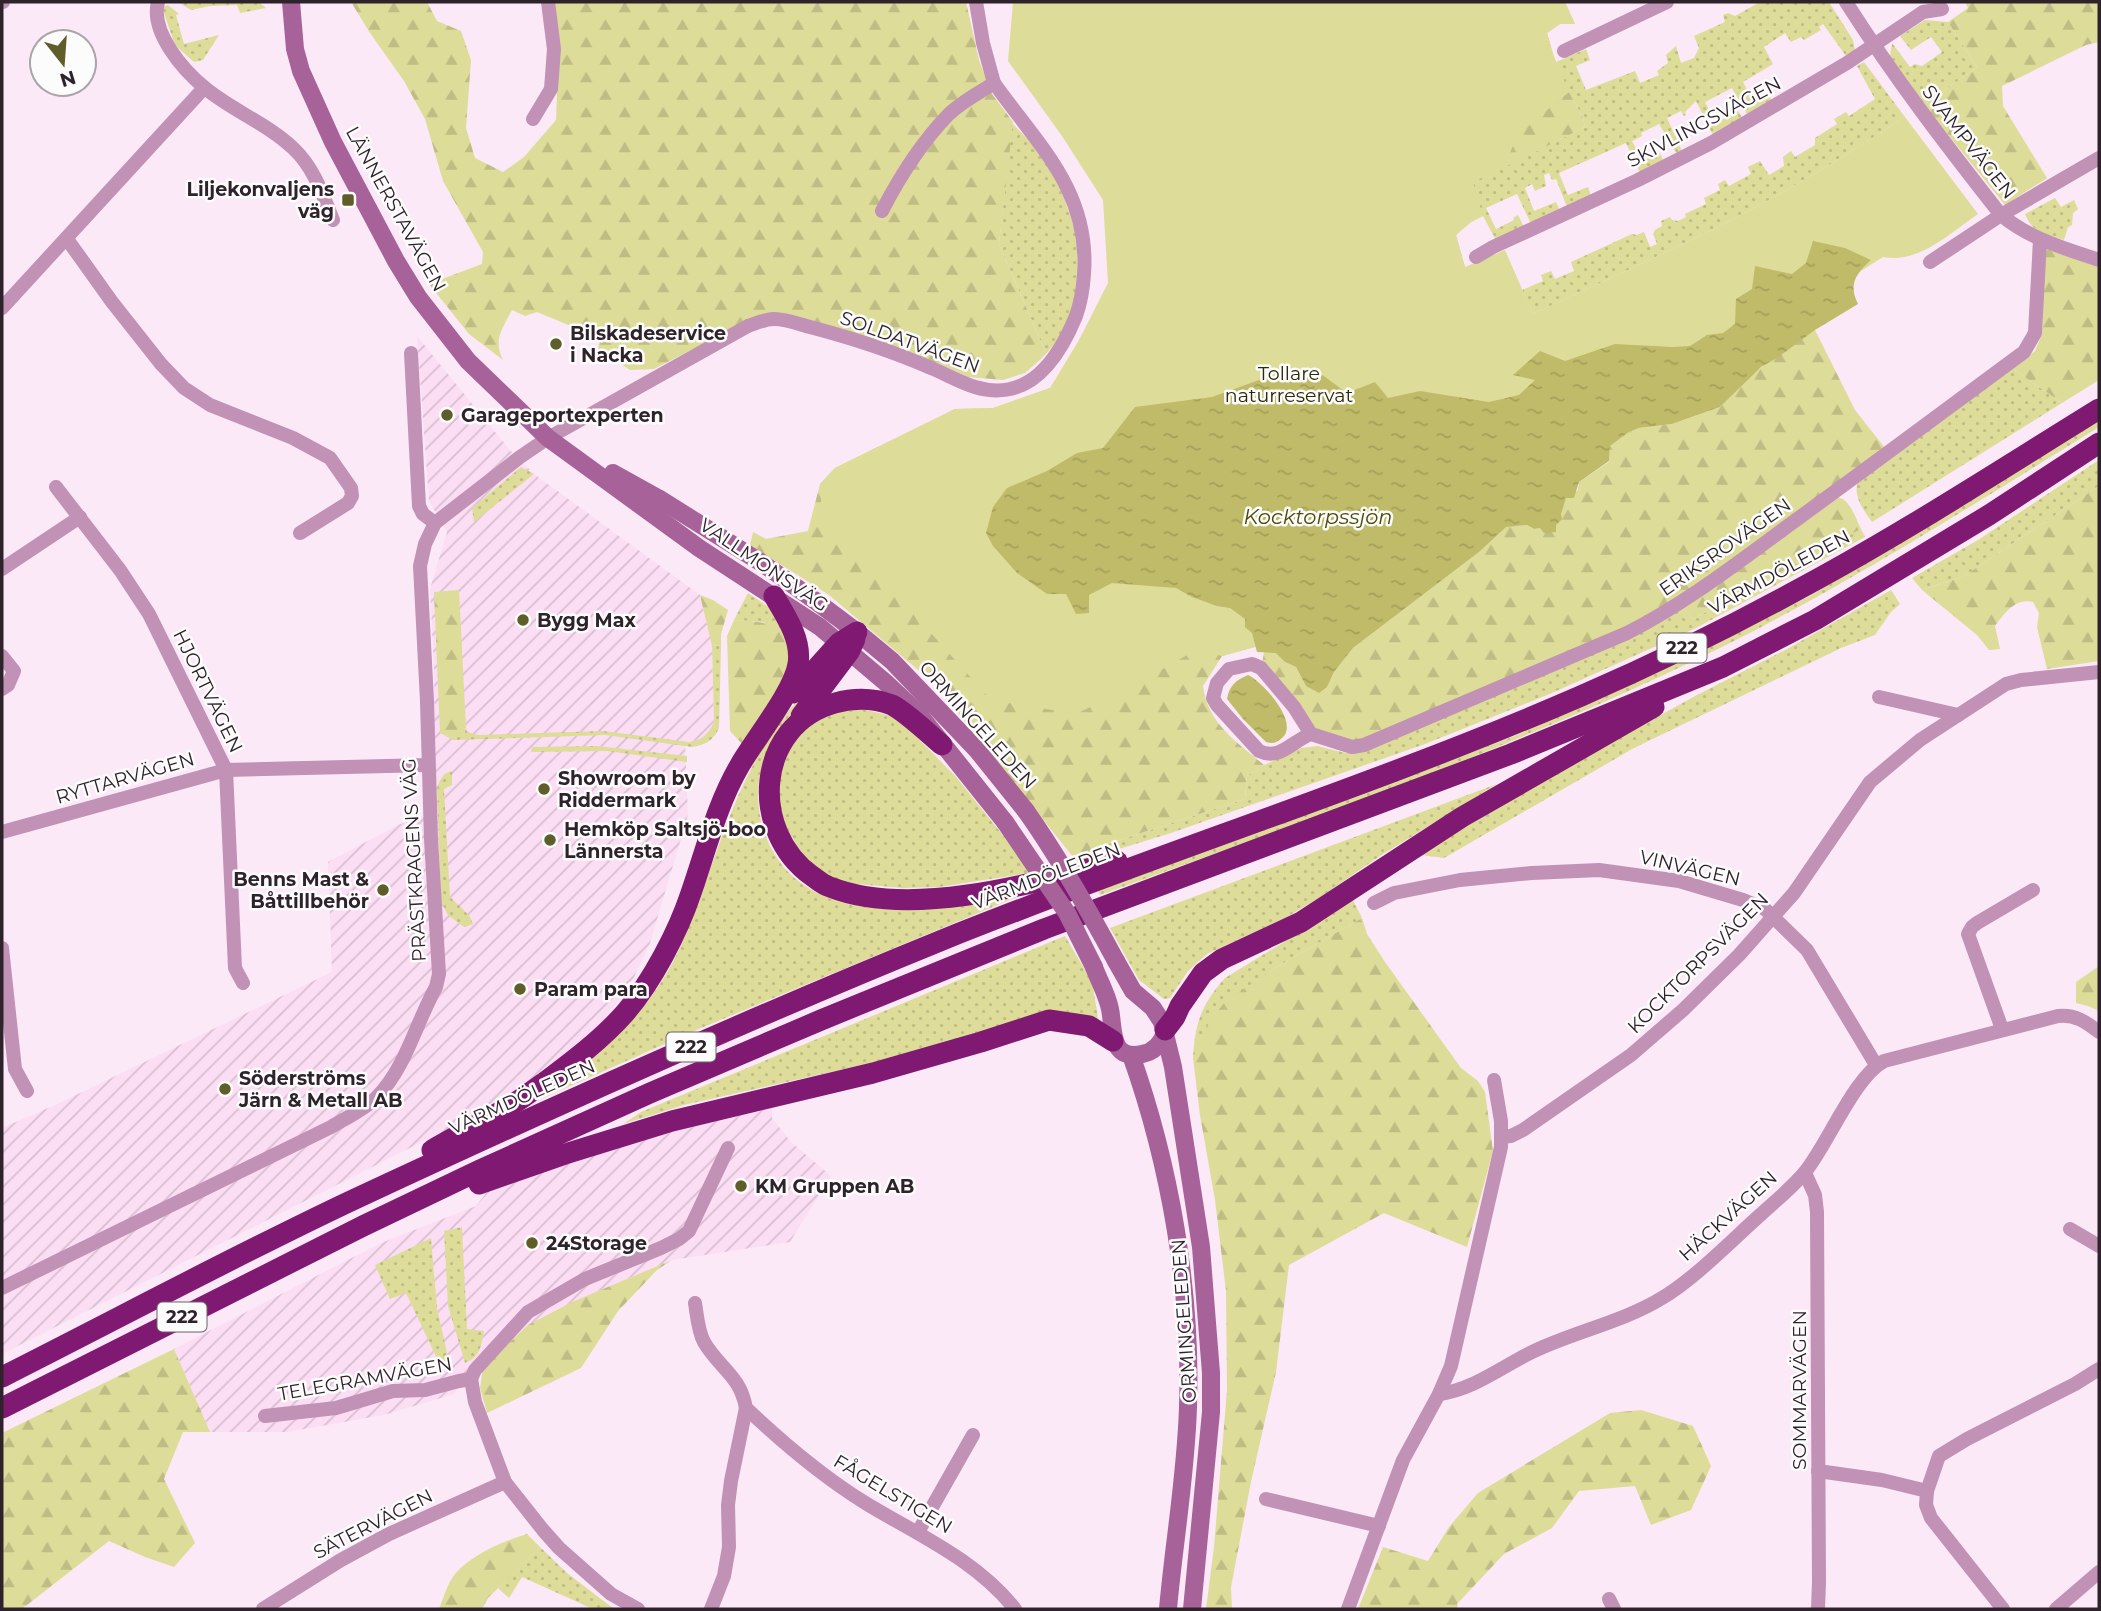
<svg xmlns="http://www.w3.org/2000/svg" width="2101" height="1611" font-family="Montserrat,sans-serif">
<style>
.industrial{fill:url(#industrial-furrows)}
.grass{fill:url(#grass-dots);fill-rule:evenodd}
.forest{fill:url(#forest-firs)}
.park{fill:#dedc99}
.water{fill:url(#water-ripples)}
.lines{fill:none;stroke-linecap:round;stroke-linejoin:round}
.street{stroke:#c191b6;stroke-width:14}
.secondary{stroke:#a76399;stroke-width:18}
.highway{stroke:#801971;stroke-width:21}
.secondary-bridge{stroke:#a76399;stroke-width:18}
.poi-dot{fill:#5f5d2a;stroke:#fcfcfc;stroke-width:2.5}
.labels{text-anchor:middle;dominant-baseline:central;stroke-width:5;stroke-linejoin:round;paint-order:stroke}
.shield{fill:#fcfcfc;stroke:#6c636a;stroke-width:2}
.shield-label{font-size:18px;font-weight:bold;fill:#2e222b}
.street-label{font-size:19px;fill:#2e222b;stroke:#fcfcfc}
.poi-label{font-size:19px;font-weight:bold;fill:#2e222b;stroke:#fcfcfc;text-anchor:start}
.park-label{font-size:19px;fill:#2d2b05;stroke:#fcfcfc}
.water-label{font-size:21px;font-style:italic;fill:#4f4c0a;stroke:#fcfcfc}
</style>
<defs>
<pattern id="industrial-furrows" width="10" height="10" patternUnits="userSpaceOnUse" patternTransform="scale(1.75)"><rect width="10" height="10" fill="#fcdef4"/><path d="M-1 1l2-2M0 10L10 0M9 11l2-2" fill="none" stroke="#d8bed1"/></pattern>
<pattern id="grass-dots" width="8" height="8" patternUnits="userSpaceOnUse" patternTransform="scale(1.75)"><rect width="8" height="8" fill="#dedc99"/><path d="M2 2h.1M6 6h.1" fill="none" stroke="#bfbc84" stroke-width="1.8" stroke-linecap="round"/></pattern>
<pattern id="forest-firs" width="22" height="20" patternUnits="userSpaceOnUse" patternTransform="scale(1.75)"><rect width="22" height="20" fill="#dedc99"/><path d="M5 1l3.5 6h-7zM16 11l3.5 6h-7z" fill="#bfbc84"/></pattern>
<pattern id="water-ripples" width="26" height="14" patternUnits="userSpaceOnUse" patternTransform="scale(1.75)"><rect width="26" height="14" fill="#bfbb68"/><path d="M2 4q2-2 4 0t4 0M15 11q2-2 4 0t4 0" fill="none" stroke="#a4a05a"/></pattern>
</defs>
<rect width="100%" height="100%" fill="#fbe9f7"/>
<g class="industrial">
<path d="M417 336 509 449 534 474 700 595 712 646 714 722 709 733 700 740 685 742 688 815 650 943 629 988 602 1022 544 1072 493 1106 2 1354V1128L55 1105 332 972 328 862 398 825 435 811 434 670 430 589 447 532 429 501Z"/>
<path d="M772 1105V1118L791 1142 831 1176 790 1242 672 1260 572 1302 483 1367 470 1374 454 1394 384 1415 287 1432H210L174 1349 381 1243 476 1206 486 1193 529 1175 626 1143Z"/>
</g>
<g class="grass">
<path d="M178 2H259L266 8 240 13 237 5 210 6 191 10Z"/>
<path d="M1760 2H1829L1853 40 1855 50 1846 56 1823 24 1819 27 1821 30 1804 40 1801 37 1791 42 1785 33 1764 47 1773 64 1743 82 1754 103 1769 95 1773 102 1748 116 1732 88 1705 102 1716 123 1738 111 1743 119 1713 135 1696 101 1685 112 1686 115 1684 116 1681 111 1667 118 1682 151 1677 154 1659 124 1641 133 1642 136 1632 141 1642 161 1660 153 1664 162 1640 173 1626 143 1559 173 1568 195 1588 187 1591 196 1567 207 1556 179 1552 180 1549 173 1544 175 1546 186 1535 191 1532 184 1525 188 1534 211 1556 202 1560 211 1531 224 1517 194 1486 208 1496 229 1514 220 1513 218 1518 215 1524 227 1496 240 1483 216 1471 222 1456 235 1465 267 1201 339 1553 54 1556 62 1586 49 1590 60 1576 66 1586 90 1635 71 1640 83 1659 75 1657 71 1668 63 1666 55 1676 46 1681 63 1694 58 1699 48 1694 36 1725 22 1723 15 1728 13 1735 16ZM1569 92 1583 118 1585 127 1506 166Z"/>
<path d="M168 5 179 14 176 15 184 44 219 35 203 60 194 62 175 45 162 7Z"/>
<path d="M1925 20 1948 22 1977 67 1924 105 1890 56 1892 43 1910 67 1915 64 1922 66 1942 52 1931 37 1911 50 1900 36Z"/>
<path d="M1864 62 1905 117C1863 144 1821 171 1778 195 1698 239 1615 276 1533 314L1522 290 1543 281 1541 275 1551 271 1555 279 1574 271 1571 262 1632 234 1637 235 1644 232 1650 247 1657 244 1653 234 1655 230 1662 226 1661 221 1670 217 1672 220 1678 221 1686 217 1685 214 1706 204 1704 198 1720 190 1718 184 1725 180 1729 186 1751 174 1748 167 1760 161 1769 175 1784 166 1783 157 1791 151 1795 157 1815 145V138L1837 124 1834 119 1846 112 1849 116 1875 99 1857 66Z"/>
<path d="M1012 123 1037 149 1055 174 1078 237 1076 306 1055 344 1041 359 1044 349 999 244Z"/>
<path d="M2055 198 2061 207 2074 200 2078 209 2073 213 2072 225 2068 227 2064 240C2044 233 2034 235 2025 214Z"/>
<path d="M2012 368 2062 403 1872 522C1863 509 1853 497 1858 480Z"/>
<path d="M2099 421V427C1979 501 1860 577 1734 641 1530 743 1314 818 1100 895L1098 891 1512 737 1624 688 1808 597 1897 545Z"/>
<path d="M2099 460V486L1964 576 1922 590 1912 578 1978 540Z"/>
<path d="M521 467 534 474 474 522 472 508Z"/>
<path d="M1861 529 1865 537 1696 628 1552 693 1425 744 1171 833 1077 862 1086 851 1245 799 1247 776 1264 765 1301 748 1317 746 1346 753 1383 742 1682 607 1693 619Z"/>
<path d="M1891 590 1900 604 1891 612 1875 635 1841 648 1634 748 1444 858 1421 855 1521 792 1697 695 1787 649Z"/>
<path d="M748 593 776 612 789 639 763 622 734 620Z"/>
<path d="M721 645 719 728C713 741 705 745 692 747L605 735 453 740 440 733 454 738 464 734 466 729 468 732 478 735 603 731 689 742C703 740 708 734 714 722L712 646Z"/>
<path d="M832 659 836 661C813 689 775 726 764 760 748 805 765 861 807 887 825 899 846 904 867 907L1029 892 694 1031 541 1099C587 1065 635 1026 665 976 683 947 693 915 705 884 719 844 733 803 753 765 773 726 804 693 832 659Z"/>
<path d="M859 708 891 716 908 728 956 777 1006 839 1030 873 939 887 903 888 844 883 823 873 806 861 780 817 778 781 791 745 807 727 840 709Z"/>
<path d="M597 746 687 756V762L607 751 531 752 532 747Z"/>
<path d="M452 771V785L444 789 450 897 469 915 473 924 464 927 448 915 441 902 437 790C439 781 442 773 452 771Z"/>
<path d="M1497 784 1380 856 1319 898 1285 918 1207 954 1188 971 1170 998 1164 999 1139 980 1110 928Z"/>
<path d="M1353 900 1362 918 1273 969 1193 1058C1195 1023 1201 1005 1225 978Z"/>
<path d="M1065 936 1092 982 1099 1023 1093 1020 910 1054 684 1105 623 1124 641 1112Z"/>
<path d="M462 1227 467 1329 484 1331C481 1347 480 1357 465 1363L448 1306 444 1231Z"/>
<path d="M431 1238 437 1308 450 1366 441 1367 406 1293 390 1299 375 1265Z"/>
<path d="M540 1547 567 1573 614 1609H593L522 1577 509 1598 498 1588Z"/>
</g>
<g class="forest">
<path d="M351 2H427L437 21 461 31 471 60 466 128 475 158 503 172 524 157 556 120 559 41 553 2H966L979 60 992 94 1013 122 999 244 1044 349 1041 359 1025 373 1003 380 968 377 942 365 807 319 777 313 721 335 654 369 630 370 598 349 600 338 537 312 525 316 512 310C502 329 493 340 503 360L469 334 429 284 482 264 483 252 443 181 425 119 404 81 370 33Z"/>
<path d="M1565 2 1575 24H1560L1547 33 1553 54 1449 108 1255 647 1222 656 1203 686C1208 724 1236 741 1264 765L1247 776 1245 799 1086 851 1077 862 936 685 829 595 750 545 753 532 766 539 808 531 820 484 835 468 955 409 993 408 1050 388Z"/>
<path d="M1965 2H2099V42L2086 45 2002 86 2003 106 2047 178 2005 205 1924 105 1977 67 1948 22 1968 8Z"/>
<path d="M1569 92 1583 118 1585 127 1505 167 1514 142 1531 123Z"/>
<path d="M2044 248 2099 267V380L2062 403 2012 368 2035 351 2042 334Z"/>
<path d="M1815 330 1855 410 1885 448 1683 595 1625 628 1361 740H1346L1317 730 1262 664 1264 652H1276L1285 662 1296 667 1306 686 1327 687 1334 672 1353 648 1479 552 1506 526 1527 525 1534 529 1556 525 1566 498 1578 490 1579 482 1609 462 1610 446 1629 432 1639 428 1672 424 1720 407 1756 371Z"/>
<path d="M2099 486V661L2047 669 2037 627 2039 613 2033 602C2015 598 2005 613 1995 626L2000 649 1989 650 1977 635 1922 590 1964 576Z"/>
<path d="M1836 497C1850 498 1855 517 1861 529L1693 619 1682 607Z"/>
<path d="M459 590 466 727 464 734 454 738 440 733 434 592Z"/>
<path d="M700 595 713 600 728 610 721 634V645L712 646Z"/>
<path d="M734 620C752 621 777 621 789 638 792 644 793 655 794 661L744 746 730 731 727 636Z"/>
<path d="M1362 918 1367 934 1385 962 1461 1068 1478 1081 1485 1092 1493 1151 1467 1247 1384 1213 1289 1265 1276 1372 1251 1482 1231 1587 1232 1609H1206L1214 1547 1227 1390 1226 1291 1215 1200 1200 1115 1193 1058 1209 1022 1225 1002 1273 969Z"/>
<path d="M2099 966V1011L2088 1006 2076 1003V982Z"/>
<path d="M672 1260 657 1270 618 1311 581 1368 487 1413 480 1388 483 1367 528 1325 572 1302Z"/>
<path d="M174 1349 210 1432H183L164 1479 195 1543 174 1567 145 1557 109 1541 22 1609H2V1433Z"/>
<path d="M1641 1410 1693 1426 1711 1466 1691 1510 1651 1525 1635 1486 1579 1491 1552 1528 1504 1554 1457 1604 1458 1609H1358L1383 1547 1428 1561 1449 1527 1478 1493 1610 1413Z"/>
<path d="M527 1534 540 1547 488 1598 482 1609H439C444 1597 447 1584 455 1574 471 1555 504 1541 527 1534Z"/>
</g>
<path class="park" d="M1013 2H1565L1575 24H1560L1547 33 1553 54 1569 92 1531 123 1514 142 1505 167 1473 182 1483 216 1471 222 1456 235 1465 267 1505 250 1533 314C1615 276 1698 239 1778 195 1821 171 1863 144 1905 117L1978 214C1950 233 1919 264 1883 257L1502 498 1255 647 1222 656 1196 650 1124 691 1076 714 991 700 920 621 902 590 869 556 823 529 820 484 835 468 955 409 993 408 1050 388 1079 340 1108 283 1103 200 1062 136 1008 61Z"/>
<g class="water">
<path d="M1813 241 1845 248 1871 260C1856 274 1848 284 1858 304L1815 330 1777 358 1761 367 1720 407 1672 424 1639 428 1629 432 1610 446 1609 461 1579 482 1574 498H1566L1561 514 1562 519 1556 525V532L1544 533 1540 528 1534 529 1527 525 1506 527 1479 552 1353 648 1334 672 1327 687 1319 693 1306 686 1296 667 1285 662 1276 653 1257 652 1252 633 1245 627V619L1230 608 1217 606 1192 597 1176 588 1112 583 1089 595V613L1076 614 1066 594H1047L1017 573 993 546 986 533 993 507 1007 488 1047 471 1077 453 1103 448 1135 407 1212 397 1259 380 1321 374 1347 393 1375 382 1388 398 1420 391 1489 402 1519 395 1535 380 1513 375 1540 351 1565 361 1615 344 1672 347 1690 346 1707 335 1723 333 1735 324 1736 299 1752 289 1755 266 1792 274 1806 263Z"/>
<path d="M1248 675C1263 682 1300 723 1282 738 1276 743 1273 744 1266 742L1243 719 1227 699C1229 686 1236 680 1248 675Z"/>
</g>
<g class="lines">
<g class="street">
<path d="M2 2H3"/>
<path d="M158 2C150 32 183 70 205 88 233 111 268 124 294 149 314 168 323 195 333 220"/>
<path d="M1846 2C1893 76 1946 145 2001 215 2030 239 2064 248 2099 260"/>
<path d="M1564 51 1667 2"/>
<path d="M533 119 551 89 554 49 548 2"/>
<path d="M882 211C900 176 921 143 948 115 961 102 979 93 994 83L983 43 976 2"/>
<path d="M67 239 112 302 161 364 184 388 210 405 293 438 330 458 351 488 352 496 348 503 300 533"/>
<path d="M1476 257 1493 247 1638 180 1711 143 1847 63 1923 12 1942 9"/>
<path d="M1930 262 2001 215 2099 158"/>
<path d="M2 308 204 88"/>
<path d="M411 353 419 506 423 514 435 523"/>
<path d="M56 487 120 570 149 614 226 770 235 968 243 983"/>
<path d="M2 569 80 517"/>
<path d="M2 656 14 671 8 685 2 689"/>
<path d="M1879 697 1958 715"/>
<path d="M1311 734C1292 741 1280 761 1259 751L1217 705 1213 698 1217 683 1229 669 1252 664 1261 668 1294 707 1311 734 1352 747 1364 745 1627 633C1688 602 1741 560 1796 520 1872 465 1948 408 2024 352L2035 333 2040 240"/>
<path d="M2 832 226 770 428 765"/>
<path d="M1374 903 1394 893 1460 880 1532 873 1599 870 1679 881 1743 900 1765 909 1807 950 1876 1065"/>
<path d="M2 948 15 1069 27 1091"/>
<path d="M2002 1029 1968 934 1972 927 1977 923 2033 890"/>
<path d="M1494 1080 1501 1121V1137"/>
<path d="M1805 1173 1815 1195 1817 1212 1819 1582 1818 1609"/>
<path d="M2070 1229 2099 1246"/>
<path d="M2 1288 331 1127C346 1118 364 1110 377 1097 406 1067 416 1023 436 987L439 974 431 839 427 701 420 566 425 544 435 523 520 457 548 438 748 326C757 323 765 319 774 319 786 319 799 324 810 327 852 338 892 351 931 368 946 374 959 382 975 387 1029 403 1058 360 1076 316 1081 302 1083 289 1084 274 1090 191 1038 145 994 83"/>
<path d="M695 1303C697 1315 698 1331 704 1342 719 1368 740 1375 746 1408 784 1444 823 1477 867 1504 920 1536 976 1560 1015 1609"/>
<path d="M471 1379 475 1402 505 1482 543 1530 559 1548 611 1594 638 1609"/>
<path d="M1439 1394C1472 1390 1500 1368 1530 1353 1572 1332 1621 1323 1662 1298 1694 1279 1730 1242 1759 1216 1774 1202 1792 1188 1805 1172 1828 1144 1854 1077 1884 1061L2058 1016C2075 1014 2086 1022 2099 1032"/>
<path d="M265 1416 336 1408 393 1391 425 1390 459 1381 471 1379 475 1370 528 1312 585 1279 661 1248 679 1239 689 1231 728 1148"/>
<path d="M1818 1471 1882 1480 1927 1491 1926 1505 1931 1518 2003 1609"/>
<path d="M1927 1491 1939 1456 1967 1439 2075 1384 2099 1369"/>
<path d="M1266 1499 1379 1526"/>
<path d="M918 1532 973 1435"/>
<path d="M1609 1599 1614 1609"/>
<path d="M263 1609 341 1560 389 1534 505 1482"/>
<path d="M711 1609 724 1576 729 1547 728 1505 731 1481 746 1408"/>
<path d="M1348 1609 1403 1460 1439 1394 1451 1366 1501 1147V1137L1511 1136 1523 1130 1631 1055 1683 1010 1739 955 1794 893 1870 782 1920 740 2006 684 2021 680 2099 672"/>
<path d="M2056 1609 2099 1572"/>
</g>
<g class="secondary">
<path d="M291 2 295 49 301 71 333 142 396 261 418 297 468 361 548 438 699 548 820 627 885 682 918 713 1005 822"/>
<path d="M613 473 658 498 762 563 817 602 857 632 892 661 977 750 1026 811"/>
<path d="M1116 961 1133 991 1153 1008 1162 1022 1173 1067 1201 1247 1211 1373V1412L1192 1609"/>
<path d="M1094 967C1099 981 1107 994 1110 1009 1114 1028 1109 1061 1142 1054 1154 1052 1161 1044 1165 1033"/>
<path d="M1131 1055C1170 1165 1192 1291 1188 1407 1186 1475 1174 1542 1168 1609"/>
</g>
<g class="highway">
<path d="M794 693 839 643 857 632"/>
<path d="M801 716 849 652 855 639"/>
<path d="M942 745C929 734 906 712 892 705 874 698 853 698 835 703 755 725 749 831 812 876 818 880 823 885 830 887 911 919 1035 883 1117 861"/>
<path d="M1165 1030 1175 1017 1180 1006 1203 973 1222 959 1301 922 1462 817 1654 707"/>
<path d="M432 1150C458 1135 484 1121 510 1106 522 1099 533 1090 545 1082 573 1061 602 1039 625 1013 652 982 678 932 691 893 706 850 717 804 740 765 755 739 794 691 798 664 802 640 786 616 774 596"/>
<path d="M479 1184 565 1154 672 1121 873 1073 981 1042 1049 1020 1089 1026 1113 1041"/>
<path d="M2 1377C119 1318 236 1255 355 1199 548 1109 743 1021 940 941 1152 855 1371 787 1581 696 1652 665 1722 631 1790 594 1896 538 1997 472 2099 409"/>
<path d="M2 1408 363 1226 480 1170 650 1093 821 1020 1044 929 1511 754 1723 667 1815 620 1989 515 2099 443"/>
</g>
<g class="secondary-bridge">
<path d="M1026 811C1060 859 1088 909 1116 961"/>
<path d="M1005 822 1067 913 1094 967"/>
</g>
</g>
<g class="poi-dot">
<rect x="341" y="193" width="14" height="14" rx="3.5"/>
<circle cx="556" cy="344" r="7"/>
<circle cx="447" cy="415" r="7"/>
<circle cx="523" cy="620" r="7"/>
<circle cx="544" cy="789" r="7"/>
<circle cx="550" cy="840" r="7"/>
<circle cx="383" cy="890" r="7"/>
<circle cx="520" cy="989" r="7"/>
<circle cx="225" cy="1089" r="7"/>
<circle cx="741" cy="1186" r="7"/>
<circle cx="532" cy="1243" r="7"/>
</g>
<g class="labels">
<g class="shield">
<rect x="1657.5" y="633.5" width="49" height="29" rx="5"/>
<rect x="666.5" y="1032.5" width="49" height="29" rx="5"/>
<rect x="157.5" y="1302.5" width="49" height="29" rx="5"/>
</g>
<g class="shield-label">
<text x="1682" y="648">222</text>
<text x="691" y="1047">222</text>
<text x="182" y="1317">222</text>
</g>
<g class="street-label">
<text transform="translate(1704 122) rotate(-28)">SKIVLINGSVÄGEN</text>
<text transform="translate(1969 142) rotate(52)">SVAMPVÄGEN</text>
<text transform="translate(396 209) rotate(61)">LÄNNERSTAVÄGEN</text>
<text transform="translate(910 342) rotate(20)">SOLDATVÄGEN</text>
<text transform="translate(1725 547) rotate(-35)">ERIKSROVÄGEN</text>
<text transform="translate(764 565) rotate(34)">VALLMONSVÄG</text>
<text transform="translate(1779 572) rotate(-28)">VÄRMDÖLEDEN</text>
<text transform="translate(208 691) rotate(64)">HJORTVÄGEN</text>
<text transform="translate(978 725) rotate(48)">ORMINGELEDEN</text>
<text transform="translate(125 778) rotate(-16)">RYTTARVÄGEN</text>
<text transform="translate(414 860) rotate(-93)">PRÄSTKRAGENS VÄG</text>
<text transform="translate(1690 868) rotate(13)">VINVÄGEN</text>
<text transform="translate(1046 876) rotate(-21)">VÄRMDÖLEDEN</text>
<text transform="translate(1698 963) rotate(-45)">KOCKTORPSVÄGEN</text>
<text transform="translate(522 1097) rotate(-24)">VÄRMDÖLEDEN</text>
<text transform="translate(1728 1216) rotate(-42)">HÄCKVÄGEN</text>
<text transform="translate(1184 1321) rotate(-94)">ORMINGELEDEN</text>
<text transform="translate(365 1379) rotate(-10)">TELEGRAMVÄGEN</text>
<text transform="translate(1799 1390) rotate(-90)">SOMMARVÄGEN</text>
<text transform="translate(893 1494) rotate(31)">FÅGELSTIGEN</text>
<text transform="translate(373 1524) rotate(-27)">SÄTERVÄGEN</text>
</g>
<g class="poi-label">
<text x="334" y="189" text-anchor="end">Liljekonvaljens<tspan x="334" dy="22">väg</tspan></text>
<text x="570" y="333">Bilskadeservice<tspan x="570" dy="22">i Nacka</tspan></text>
<text x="461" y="415">Garageportexperten</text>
<text x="537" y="620">Bygg Max</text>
<text x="558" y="778">Showroom by<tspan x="558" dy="22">Riddermark</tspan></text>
<text x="564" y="829">Hemköp Saltsjö-boo<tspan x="564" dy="22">Lännersta</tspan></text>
<text x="369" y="879" text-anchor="end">Benns Mast &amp;<tspan x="369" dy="22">Båttillbehör</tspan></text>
<text x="534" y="989">Param para</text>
<text x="239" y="1078">Söderströms<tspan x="239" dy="22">Järn &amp; Metall AB</tspan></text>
<text x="755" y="1186">KM Gruppen AB</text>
<text x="546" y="1243">24Storage</text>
</g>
<g class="park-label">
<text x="1289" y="373">Tollare<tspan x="1289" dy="22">naturreservat</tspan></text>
</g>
<g class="water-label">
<text x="1318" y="516">Kocktorpssjön</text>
</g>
</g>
<rect width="2101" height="1611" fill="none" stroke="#2e222b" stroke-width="7"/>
<g transform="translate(63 63) rotate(163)"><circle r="33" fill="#fcfcfc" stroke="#aaa5a8" stroke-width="2"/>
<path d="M0-5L12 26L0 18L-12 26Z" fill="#5f5d2a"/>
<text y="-10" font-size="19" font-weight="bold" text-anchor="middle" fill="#2e222b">N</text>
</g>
</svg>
